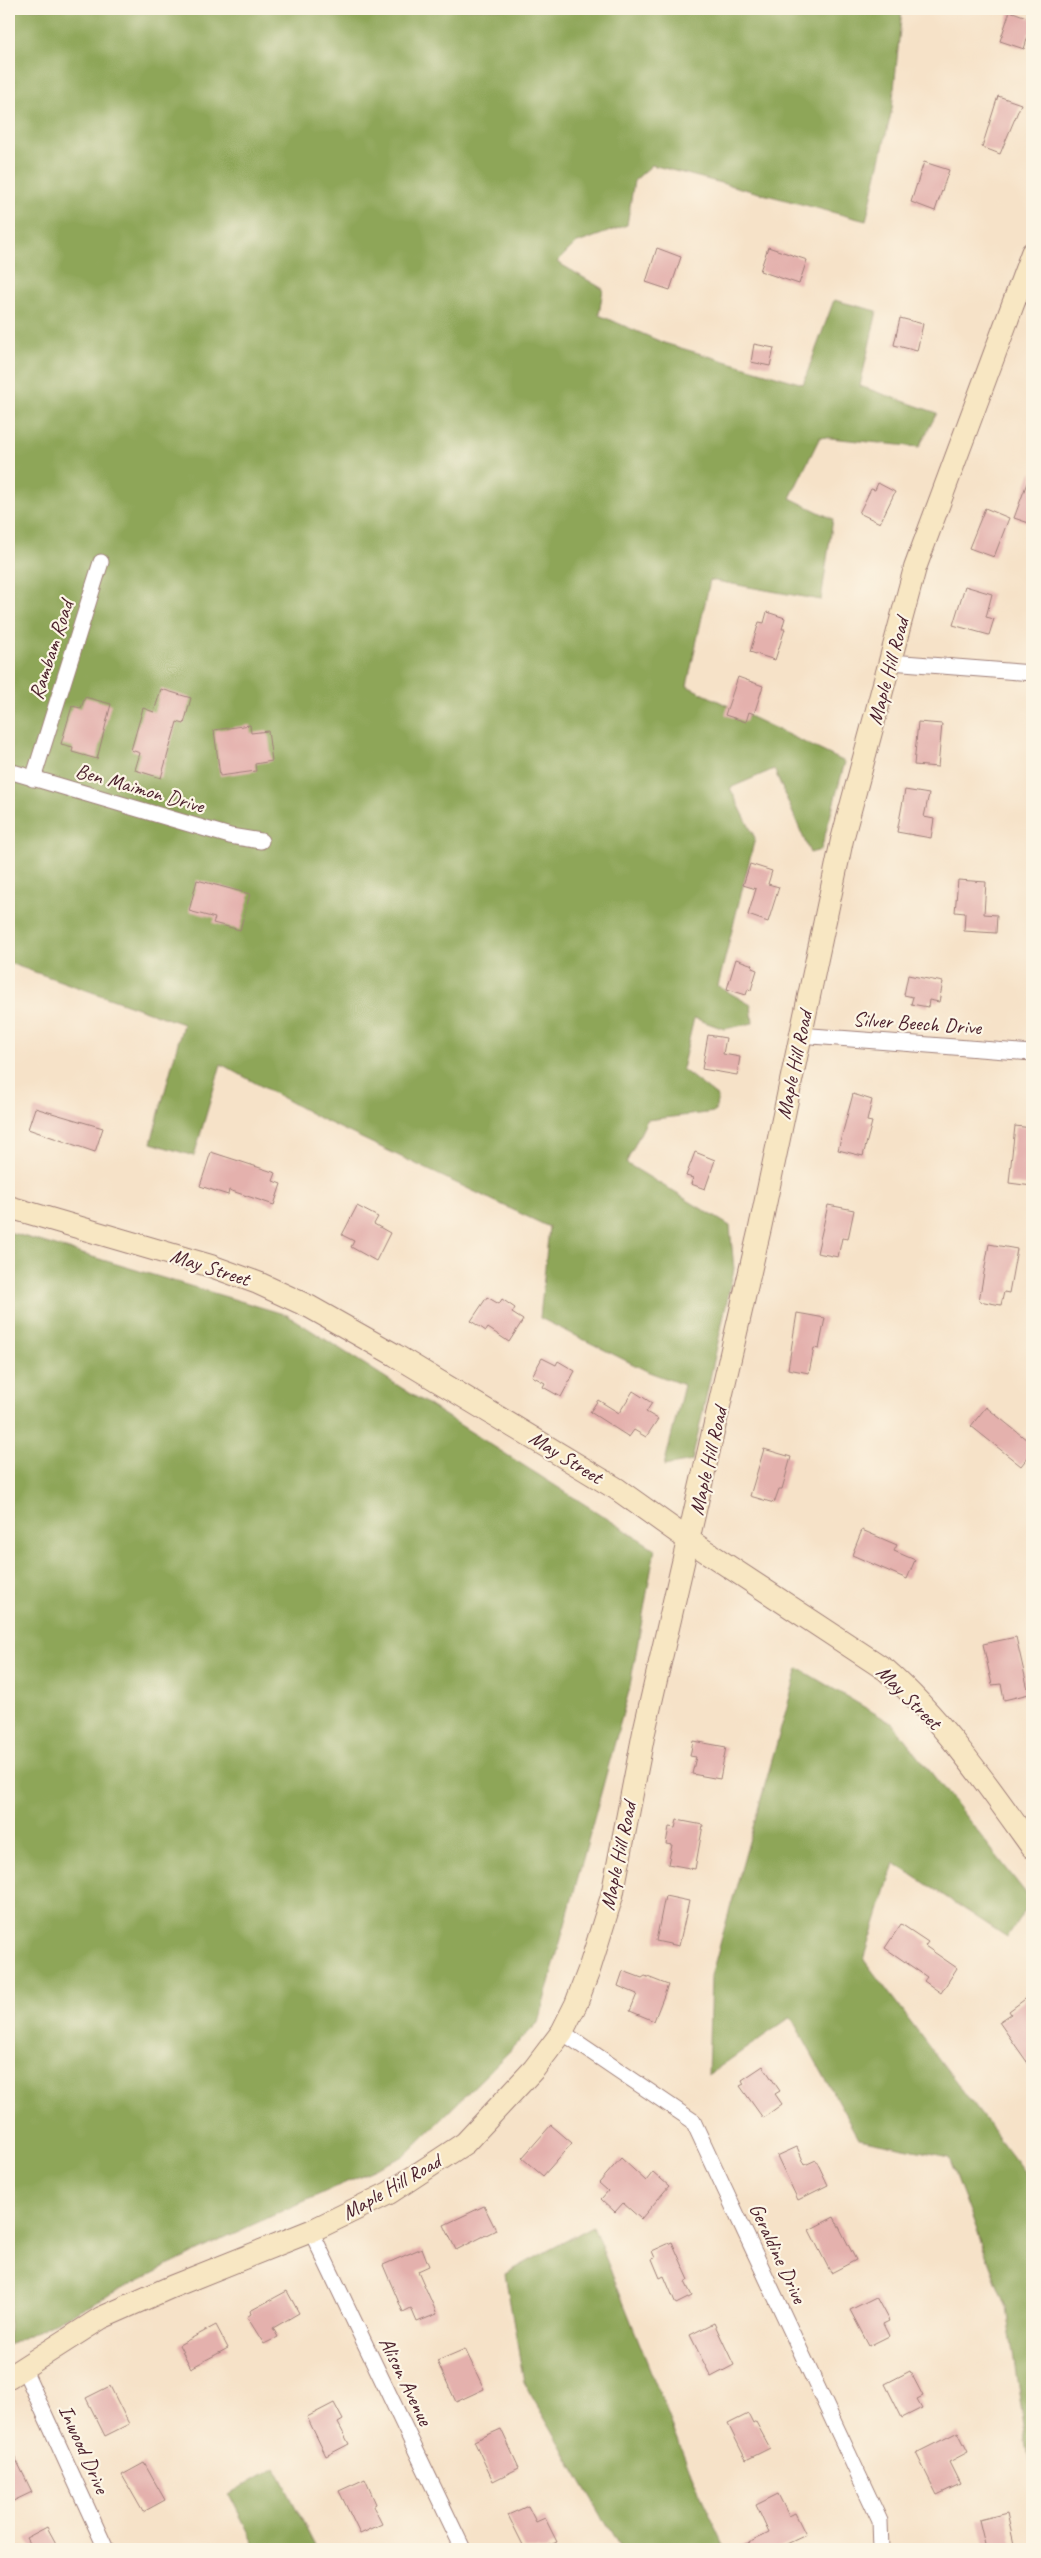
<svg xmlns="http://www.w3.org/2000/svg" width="1041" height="2558" font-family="Caveat,sans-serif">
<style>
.forest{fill:#8ea658;stroke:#6c6242}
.building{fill:#e4b1ad}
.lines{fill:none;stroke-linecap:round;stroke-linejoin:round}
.street-casing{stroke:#a0807a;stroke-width:17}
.secondary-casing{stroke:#a0807a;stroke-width:24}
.street{stroke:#fff;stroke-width:15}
.secondary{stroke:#f8e7c3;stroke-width:22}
.labels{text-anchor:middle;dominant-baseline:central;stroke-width:4.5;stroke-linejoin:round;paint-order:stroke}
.street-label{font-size:21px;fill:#4a1f2b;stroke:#fcf5e5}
</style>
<rect width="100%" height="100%" fill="#fcf5e5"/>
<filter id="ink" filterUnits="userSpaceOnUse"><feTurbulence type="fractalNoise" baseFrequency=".02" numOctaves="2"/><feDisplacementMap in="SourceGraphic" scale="10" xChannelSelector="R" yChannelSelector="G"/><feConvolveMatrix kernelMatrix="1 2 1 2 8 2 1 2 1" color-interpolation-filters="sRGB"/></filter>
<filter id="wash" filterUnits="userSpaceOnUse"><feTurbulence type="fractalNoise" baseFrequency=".0096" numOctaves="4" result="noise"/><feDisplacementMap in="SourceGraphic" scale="20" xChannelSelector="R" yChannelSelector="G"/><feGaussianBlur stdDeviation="1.12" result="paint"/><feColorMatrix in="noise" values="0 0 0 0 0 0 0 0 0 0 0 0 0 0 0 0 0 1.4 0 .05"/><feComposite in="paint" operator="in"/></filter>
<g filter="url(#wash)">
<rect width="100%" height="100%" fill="#f6e2c8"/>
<g class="forest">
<path d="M9 9H902L892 109 866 221 652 165 634 181 627 225 575 244 557 262 603 289 599 315 664 343 803 384 834 300 877 311 860 386 937 413 919 447 820 437 790 498 833 519 821 600 710 580 687 686 845 762 821 850 810 853 774 769 730 788 755 838 718 986 751 1005 753 1023 724 1029 694 1018 682 1069 718 1097 715 1112 647 1120 626 1163 730 1226 734 1269 692 1461 664 1466 684 1385 649 1372 540 1318 549 1227 321 1119 221 1064 194 1156 151 1143 183 1024 9 963Z"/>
<path d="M9 1232 287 1315 655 1549 629 1691 538 2023 404 2156 228 2236 9 2345Z"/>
<path d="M798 1668 893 1724 1032 1901 1007 1937 894 1863 864 1960 1032 2182V2479L1006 2308 949 2157 859 2139 791 2017 708 2075 711 1976Z"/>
<path d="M593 2226 694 2480 726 2549H621L524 2383 505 2274Z"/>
<path d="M275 2467 317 2549H257L229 2494Z"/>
</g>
<g id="blocks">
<g class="building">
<path d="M1010 11 1032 19V34L1029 33 1024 49 1000 41Z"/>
<path d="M998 96 1021 104 1000 154 982 147Z"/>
<path d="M924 162 949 170 935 211 911 202Z"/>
<path d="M768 247 807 260 799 284 760 271Z"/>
<path d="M657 248 681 257 670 290 646 282Z"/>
<path d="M900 318 923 324 917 351 894 345Z"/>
<path d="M754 344 774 348 770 366 751 362Z"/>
<path d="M1031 472 1032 473V524L1014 518Z"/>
<path d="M878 483 895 492 880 523 859 513 871 489 875 490Z"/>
<path d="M985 508 1009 518 994 557 969 548Z"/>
<path d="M965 586 992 594 986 617 994 619 989 635 953 625Z"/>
<path d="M767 612 785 618 782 629H785L775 660 750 652 759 622 764 623Z"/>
<path d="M738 677 763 686 754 714 749 712 746 722 725 715Z"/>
<path d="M161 689 191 698 184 724 177 722 161 778 135 770 140 753 131 750 143 708 154 712Z"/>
<path d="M85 697 111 704 97 759 72 752 73 747 61 744 72 706 81 708Z"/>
<path d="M918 722 942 724 938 767 914 765Z"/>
<path d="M250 725 251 733 268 731 272 761 255 764 256 771 220 776 214 730Z"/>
<path d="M905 790 929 794 924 817 934 819 931 838 897 832Z"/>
<path d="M750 864 772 871 768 884 779 887 768 922 748 915 756 889 743 885Z"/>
<path d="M197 880 250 894 240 930 213 923 215 918 189 911Z"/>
<path d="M958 880 986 882 984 914 997 915 996 933 964 931 965 913 955 912Z"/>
<path d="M736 959 753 965 752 968 757 970 751 990 748 989 746 995 727 989Z"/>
<path d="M908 975 943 982 939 1002 929 1000 928 1007 911 1004 913 997 904 995Z"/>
<path d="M708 1035 726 1038 723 1054 740 1057 737 1075 702 1069Z"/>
<path d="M853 1094 872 1100 867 1121 872 1122 863 1156 838 1150Z"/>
<path d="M35 1108 103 1128 95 1152 28 1129Z"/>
<path d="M1015 1126 1032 1128V1186L1009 1183Z"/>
<path d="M211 1152 276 1173 273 1181 281 1184 274 1205 229 1190 228 1195 200 1186Z"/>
<path d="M695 1152 715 1160 705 1189 691 1184 693 1178 686 1176Z"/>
<path d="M828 1205 854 1210 848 1239 842 1238 838 1257 817 1253Z"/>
<path d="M357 1206 378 1217 374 1224 390 1233 376 1261 351 1247 354 1241 342 1235Z"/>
<path d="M989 1244 1017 1249 1009 1293 1004 1292 1001 1305 979 1301Z"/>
<path d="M487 1297 499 1304 502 1299 515 1308 512 1313 523 1320 509 1342 488 1328 486 1331 471 1321Z"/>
<path d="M797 1313 825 1318 819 1349 814 1348 809 1373 788 1369Z"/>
<path d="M542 1358 556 1365 558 1361 575 1371 561 1397 543 1387 545 1383 532 1376Z"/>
<path d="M633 1391 652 1403 646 1412 658 1419 646 1437 634 1430 629 1437 590 1412 598 1400 619 1413Z"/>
<path d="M986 1407 1032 1444V1452L1021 1466 971 1426Z"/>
<path d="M764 1449 791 1457 782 1489H779L774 1503 750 1496Z"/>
<path d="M862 1530 897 1545 894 1551 915 1560 907 1579 852 1555Z"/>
<path d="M1016 1637 1029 1694 1004 1700 1001 1684 992 1685 983 1644Z"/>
<path d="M693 1741 726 1747 720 1779 692 1774 696 1757 690 1756Z"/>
<path d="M677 1820 703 1825 695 1869 668 1864 672 1845 666 1844 669 1827 675 1828Z"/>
<path d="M665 1896 689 1901 679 1946 656 1941Z"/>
<path d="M901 1924 928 1942 925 1946 957 1968 941 1993 924 1981 927 1977 885 1948Z"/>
<path d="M623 1971 642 1978 645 1976 668 1985 654 2021 630 2011 637 1994 618 1986Z"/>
<path d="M1032 1994V2069L999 2022 1011 2014 1009 2011Z"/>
<path d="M763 2066 780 2091 775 2094 782 2104 763 2118 740 2086 744 2084 742 2080Z"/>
<path d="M551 2125 572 2143 543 2176 522 2158Z"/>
<path d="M797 2147 805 2165 816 2160 828 2185 798 2200 777 2156Z"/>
<path d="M621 2158 646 2181 653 2172 669 2186 641 2219 623 2203 615 2212 601 2199 608 2191 599 2183Z"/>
<path d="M484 2206 496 2230 456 2250 444 2225Z"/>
<path d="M834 2217 856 2260 831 2273 809 2230Z"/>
<path d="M672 2242 689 2280 685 2282 692 2296 676 2304 664 2276 660 2278 652 2259 655 2258 652 2251Z"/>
<path d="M422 2248 429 2266 418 2271 437 2314 417 2322 411 2308 403 2312 383 2265Z"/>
<path d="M287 2291 299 2313 273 2328 278 2337 264 2344 247 2317 251 2314 250 2311Z"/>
<path d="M876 2297 889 2321 883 2324 889 2336 869 2346 850 2310Z"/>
<path d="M714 2323 734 2365 711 2377 690 2335Z"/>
<path d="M216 2325 228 2348 191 2368 179 2345Z"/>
<path d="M465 2349 484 2389 456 2402 437 2361Z"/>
<path d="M910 2371 923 2396 917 2399 922 2408 902 2418 885 2384Z"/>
<path d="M110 2386 129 2424 105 2436 86 2398Z"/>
<path d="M334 2403 343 2420 338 2423 349 2444 326 2456 307 2417Z"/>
<path d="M748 2414 753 2424 756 2422 770 2448 746 2460 728 2424Z"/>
<path d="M501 2429 519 2468 493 2481 474 2441Z"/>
<path d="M958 2432 968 2452 949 2462 960 2484 937 2495 916 2453Z"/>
<path d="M9 2445 32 2492 9 2503Z"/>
<path d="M144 2463 165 2500 143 2512 122 2475Z"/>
<path d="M365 2479 376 2504 373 2506 382 2524 360 2534 339 2491Z"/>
<path d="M778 2494 789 2516 795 2513 806 2535 776 2549H736L769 2533 756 2505Z"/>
<path d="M528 2506 536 2522 545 2518 557 2542 548 2546V2549H525L508 2515Z"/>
<path d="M1007 2513 1015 2549H986L979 2520Z"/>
<path d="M47 2527 59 2549H32L26 2538Z"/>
</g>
</g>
</g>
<g filter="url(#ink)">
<use href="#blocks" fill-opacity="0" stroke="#a0807a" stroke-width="1"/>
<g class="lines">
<g class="street-casing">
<g id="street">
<path d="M891 662 1032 673"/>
<path d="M9 771 230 836 261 841"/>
<path d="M33 779 101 562"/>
<path d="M799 1035 1032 1053"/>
<path d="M562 2032 693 2121 880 2521 881 2549"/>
<path d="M311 2231 463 2549"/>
<path d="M23 2367 106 2549"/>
</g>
</g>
<g class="secondary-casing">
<g id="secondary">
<path d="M9 1207 211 1266 258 1283 310 1307 395 1355 617 1489 690 1541 886 1670C942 1719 989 1787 1032 1847"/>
<path d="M9 2377 101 2318 171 2287 311 2231 389 2193 465 2143 534 2069 562 2032 576 2004 589 1970 612 1896 644 1732 760 1228 842 840 915 568 1032 253"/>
</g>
</g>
<use href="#street" class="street"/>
<use href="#secondary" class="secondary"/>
</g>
</g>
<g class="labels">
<g class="street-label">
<text transform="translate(51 650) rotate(-72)">Rambam Road</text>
<text transform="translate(888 671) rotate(-75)">Maple Hill Road</text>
<text transform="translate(140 788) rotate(16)">Ben Maimon Drive</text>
<text transform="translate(917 1023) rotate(4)">Silver Beech Drive</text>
<text transform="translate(794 1065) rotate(-78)">Maple Hill Road</text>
<text transform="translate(210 1267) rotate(18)">May Street</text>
<text transform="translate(566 1457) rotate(32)">May Street</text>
<text transform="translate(708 1461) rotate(-77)">Maple Hill Road</text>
<text transform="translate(909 1697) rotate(45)">May Street</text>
<text transform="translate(618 1856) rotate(-78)">Maple Hill Road</text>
<text transform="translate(391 2187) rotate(-30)">Maple Hill Road</text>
<text transform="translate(778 2253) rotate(65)">Geraldine Drive</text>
<text transform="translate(406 2381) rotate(64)">Alison Avenue</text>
<text transform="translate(84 2449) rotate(66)">Inwood Drive</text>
</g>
</g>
<rect width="1041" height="2558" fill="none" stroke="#fcf5e5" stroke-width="30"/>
</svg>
